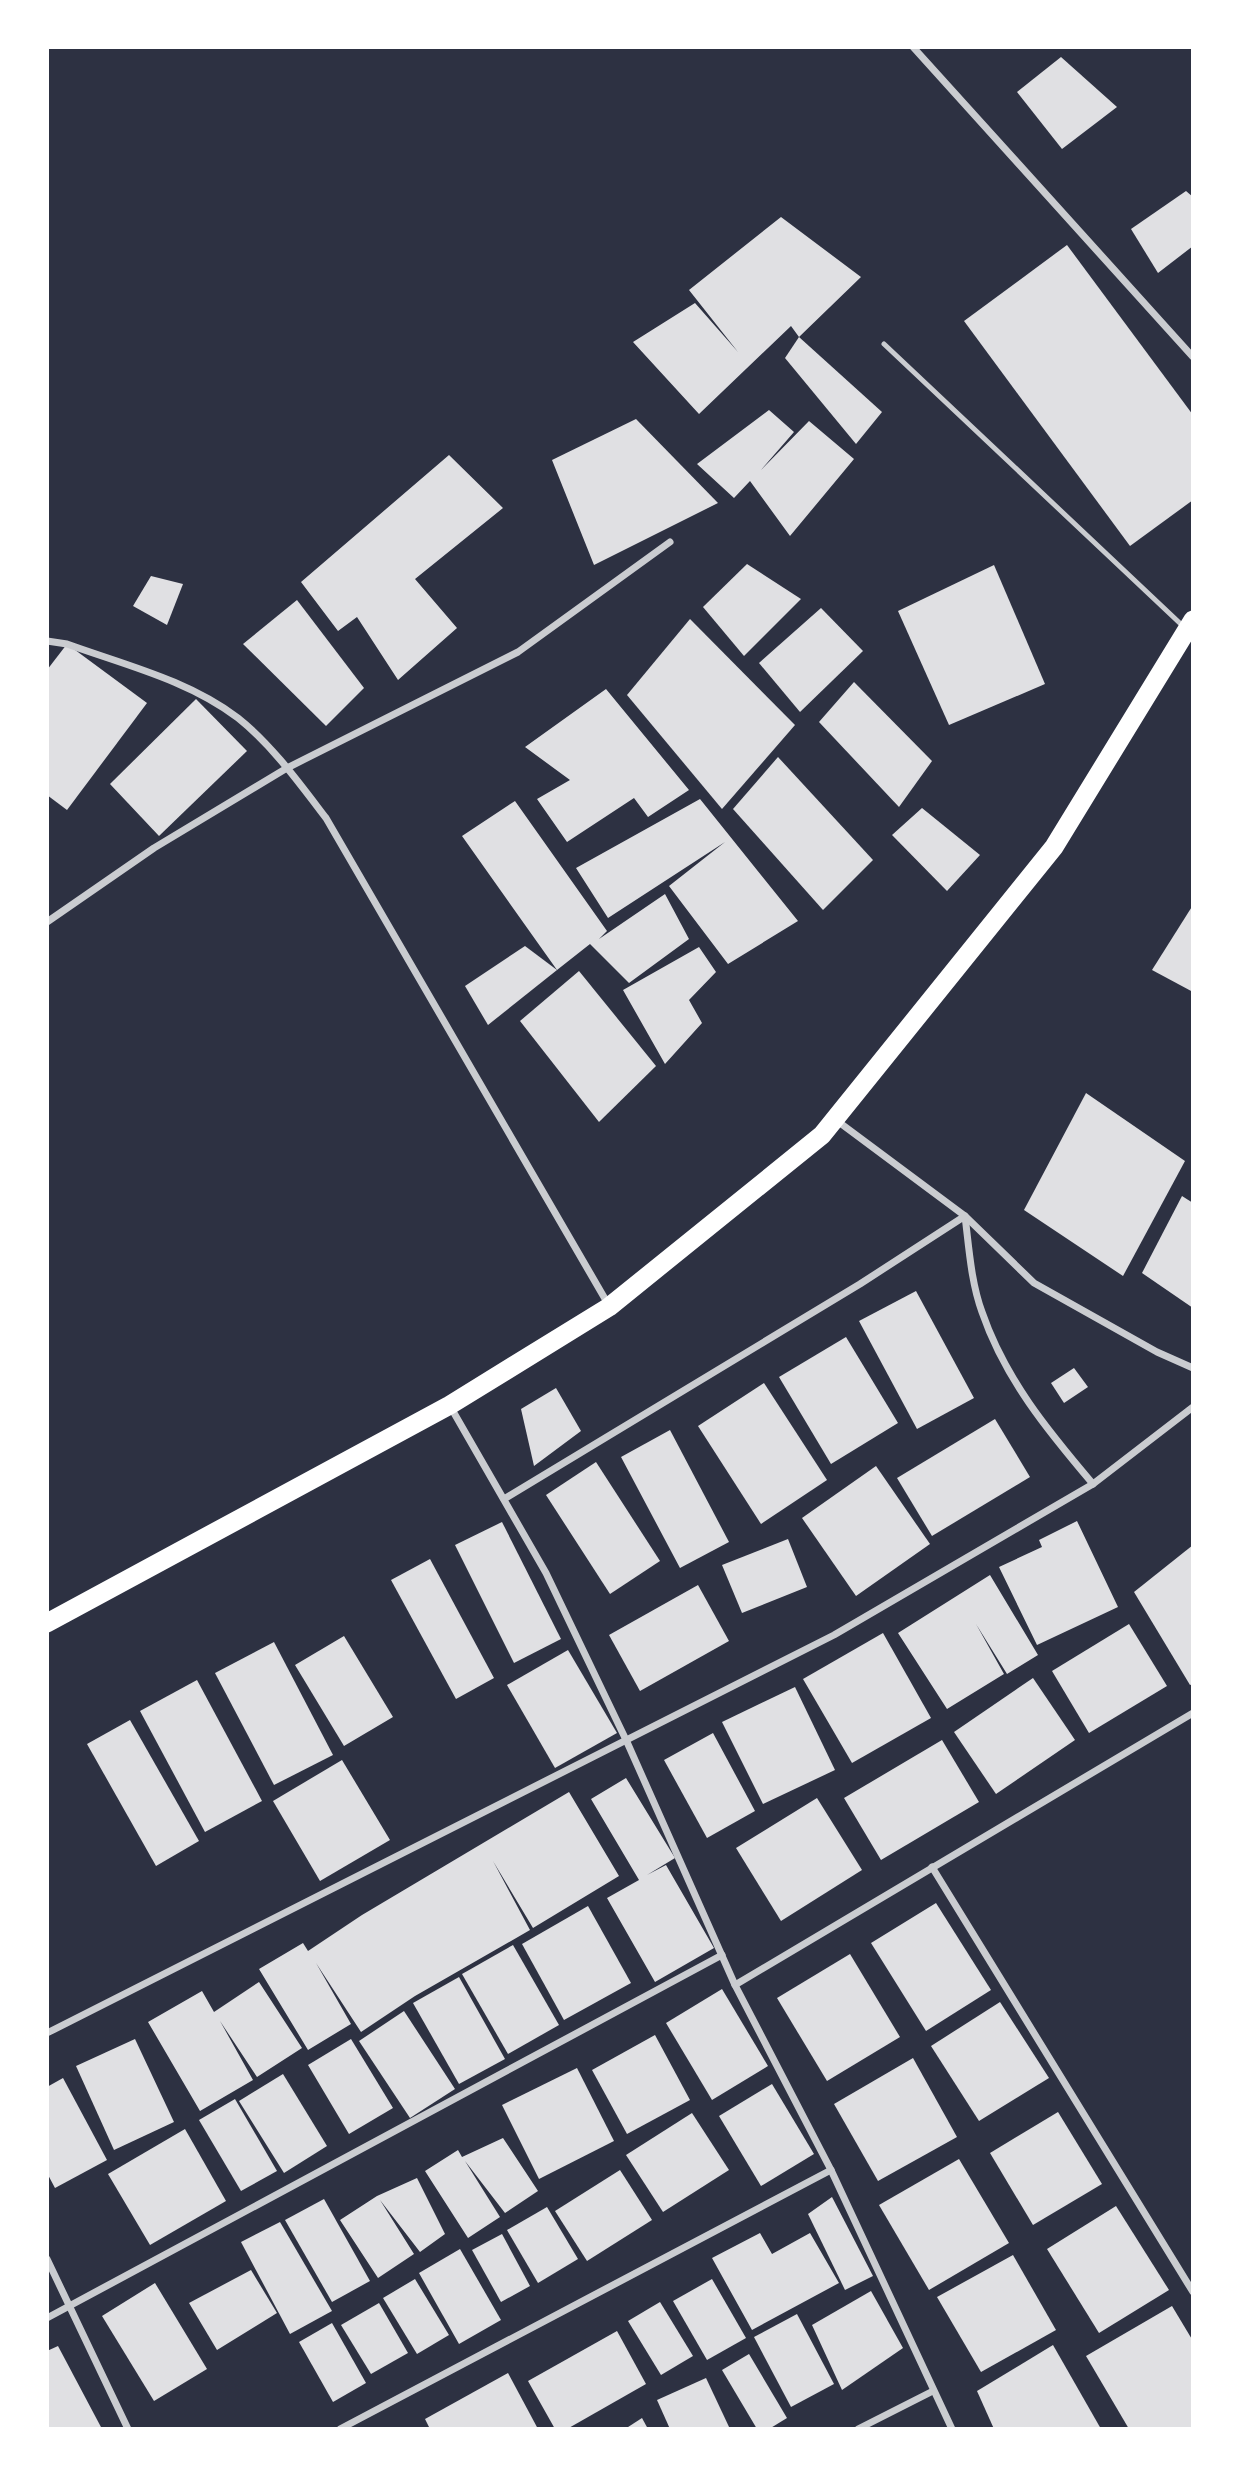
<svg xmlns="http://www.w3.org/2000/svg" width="1240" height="2476" font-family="Poppins,sans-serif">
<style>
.building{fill:#e0e0e3}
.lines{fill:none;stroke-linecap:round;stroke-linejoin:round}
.service{stroke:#caccd0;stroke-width:5}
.minor{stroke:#caccd0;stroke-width:7}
.trunk{stroke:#fff;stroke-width:19}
</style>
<rect width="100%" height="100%" fill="#2d3142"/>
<g class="building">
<path d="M1061 57 1117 107 1062 149 1017 92Z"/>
<path d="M1186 191 1193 197V246L1158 273 1131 229Z"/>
<path d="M781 217 861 277 799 337 791 326 699 414 633 342 695 303 738 352 689 290Z"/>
<path d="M1067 245 1193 415V500L1130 546 964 321Z"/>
<path d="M799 337 882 412 856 444 785 358Z"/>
<path d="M769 410 794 432 761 470 809 421 854 459 790 536 750 481 734 498 697 464Z"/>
<path d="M636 419 718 503 594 565 552 460Z"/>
<path d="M449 455 503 508 415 579 457 628 398 680 357 617 338 631 301 582Z"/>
<path d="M747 564 801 599 744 656 703 607Z"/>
<path d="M994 565 1045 684 949 725 898 611Z"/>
<path d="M151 576 183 584 167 625 133 606Z"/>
<path d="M297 600 364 688 326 726 243 644Z"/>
<path d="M821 608 863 651 800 712 759 663Z"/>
<path d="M690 619 795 725 722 809 627 695Z"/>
<path d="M67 644 147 703 67 810 47 795V670Z"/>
<path d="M854 682 932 761 899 807 819 722Z"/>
<path d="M606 689 689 790 648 817 634 798 567 842 537 799 570 780 525 747Z"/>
<path d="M196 699 247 751 159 836 110 784Z"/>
<path d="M778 757 873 860 823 910 733 809Z"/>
<path d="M700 799 798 921 728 964 669 886 725 842 608 918 576 868Z"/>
<path d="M515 801 607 931 599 939 665 894 689 939 629 983 590 944 557 970 462 836Z"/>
<path d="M922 808 980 855 947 891 892 835Z"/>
<path d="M1193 905V992L1152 970Z"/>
<path d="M525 946 557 970 488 1025 465 986Z"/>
<path d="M699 947 716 972 689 1000 702 1023 665 1064 623 990Z"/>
<path d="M579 971 656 1066 599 1122 520 1021Z"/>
<path d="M1086 1093 1185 1161 1123 1276 1024 1210Z"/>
<path d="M1182 1196 1193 1203V1308L1142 1273Z"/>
<path d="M916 1291 974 1398 917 1429 859 1321Z"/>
<path d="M846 1337 898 1423 831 1464 779 1377Z"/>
<path d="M1074 1368 1088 1387 1064 1403 1051 1383Z"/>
<path d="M764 1383 827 1480 761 1524 698 1426Z"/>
<path d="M556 1388 581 1431 534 1466 521 1409Z"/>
<path d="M995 1419 1030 1477 932 1536 897 1478Z"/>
<path d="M670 1430 729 1542 680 1568 621 1457Z"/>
<path d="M596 1462 660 1561 610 1594 546 1495Z"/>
<path d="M876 1466 930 1544 856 1596 802 1518Z"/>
<path d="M1077 1521 1118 1607 1037 1645 999 1567 1042 1547 1039 1540Z"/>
<path d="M502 1522 561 1639 514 1663 455 1545Z"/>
<path d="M788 1539 807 1587 742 1613 722 1565Z"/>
<path d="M1193 1545V1684L1190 1685 1134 1592Z"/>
<path d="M430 1559 494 1678 456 1699 391 1580Z"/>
<path d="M990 1575 1038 1655 1007 1674 976 1624 1004 1674 947 1709 898 1633Z"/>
<path d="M698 1585 729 1641 640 1691 609 1635Z"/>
<path d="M1129 1624 1167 1686 1089 1733 1052 1671Z"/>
<path d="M883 1633 931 1718 852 1763 803 1679Z"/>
<path d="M344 1636 393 1717 344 1746 295 1665Z"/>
<path d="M274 1642 333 1755 274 1785 215 1673Z"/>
<path d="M568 1650 617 1733 555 1768 507 1685Z"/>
<path d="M1033 1678 1075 1740 996 1794 954 1732Z"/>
<path d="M197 1680 262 1801 205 1832 140 1711Z"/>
<path d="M795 1687 835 1770 763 1804 722 1722Z"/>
<path d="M130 1720 199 1841 156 1866 87 1744Z"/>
<path d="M713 1733 755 1811 707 1838 664 1760Z"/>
<path d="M942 1740 979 1802 881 1860 844 1798Z"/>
<path d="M342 1760 390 1840 320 1881 273 1801Z"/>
<path d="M626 1778 675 1858 647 1875 666 1865 714 1948 655 1982 607 1898 639 1880 591 1799Z"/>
<path d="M569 1792 619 1876 533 1928 493 1861 530 1930 415 1996 361 2032 316 1963 351 2024 308 2050 259 1969 303 1943 308 1951 362 1915Z"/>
<path d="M817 1798 862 1870 781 1921 736 1848Z"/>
<path d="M936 1903 991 1990 926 2031 871 1943Z"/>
<path d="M588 1906 631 1983 564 2020 522 1944Z"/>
<path d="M513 1945 559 2025 508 2054 462 1974Z"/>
<path d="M850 1954 900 2037 827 2081 777 1998Z"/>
<path d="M459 1977 505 2059 459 2084 413 2003Z"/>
<path d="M259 1982 302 2048 257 2077 220 2021 253 2080 200 2111 148 2022 202 1991 214 2012Z"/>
<path d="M722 1989 768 2066 712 2100 666 2023Z"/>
<path d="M1000 2002 1049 2078 979 2121 931 2046Z"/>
<path d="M404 2011 455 2089 410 2118 359 2041Z"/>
<path d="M655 2035 690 2100 627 2134 592 2070Z"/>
<path d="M135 2039 174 2122 114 2150 76 2066Z"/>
<path d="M351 2039 393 2108 349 2134 308 2065Z"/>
<path d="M913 2058 957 2137 878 2181 834 2104Z"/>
<path d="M577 2068 614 2141 539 2179 502 2105Z"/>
<path d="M283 2074 327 2146 284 2173 239 2101Z"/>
<path d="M63 2078 107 2160 55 2188 47 2173V2087Z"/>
<path d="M772 2084 814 2154 761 2186 719 2116Z"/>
<path d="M235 2099 277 2171 241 2191 199 2120Z"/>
<path d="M1058 2112 1102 2184 1033 2225 990 2153Z"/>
<path d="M692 2113 729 2170 663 2212 626 2155Z"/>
<path d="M185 2129 226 2201 150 2245 108 2174Z"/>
<path d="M503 2138 538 2191 505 2213 465 2161 500 2217 468 2238 425 2171 458 2150 462 2157Z"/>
<path d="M959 2159 1009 2243 929 2290 879 2205Z"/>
<path d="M620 2170 652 2220 587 2261 555 2211Z"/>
<path d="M417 2178 445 2234 420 2252 380 2200 414 2254 378 2278 340 2220 377 2196Z"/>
<path d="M832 2197 873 2276 845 2290 808 2214Z"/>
<path d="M324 2199 370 2281 332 2302 285 2220Z"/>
<path d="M1116 2206 1169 2290 1099 2333 1047 2249Z"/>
<path d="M547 2207 578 2259 538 2283 507 2230Z"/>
<path d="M280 2222 332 2311 290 2334 241 2242Z"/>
<path d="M760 2233 772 2254 810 2233 839 2283 752 2330 712 2258Z"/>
<path d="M502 2234 530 2286 501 2302 472 2250Z"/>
<path d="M460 2249 501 2320 459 2344 419 2273Z"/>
<path d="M1013 2255 1056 2330 981 2372 937 2297Z"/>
<path d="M251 2270 277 2313 217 2350 189 2303Z"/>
<path d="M415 2279 449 2335 417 2354 383 2298Z"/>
<path d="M712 2279 746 2338 707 2360 673 2301Z"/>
<path d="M155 2283 207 2369 154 2401 102 2316Z"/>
<path d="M871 2291 903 2348 842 2390 812 2325Z"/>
<path d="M660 2302 693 2356 661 2375 628 2321Z"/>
<path d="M379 2303 408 2353 371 2374 341 2325Z"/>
<path d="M1172 2306 1193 2341V2427L1129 2429 1086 2356Z"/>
<path d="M797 2314 834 2384 791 2407 754 2337Z"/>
<path d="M332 2323 366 2383 333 2402 299 2342Z"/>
<path d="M617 2331 646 2384 567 2429H555L528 2381Z"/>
<path d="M1053 2345 1101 2429H994L977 2391Z"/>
<path d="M58 2346 102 2429H47V2351Z"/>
<path d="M749 2354 787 2418 769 2429H757L722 2370Z"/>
<path d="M508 2373 538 2429H430L425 2419Z"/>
<path d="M706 2378 730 2429H670L657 2400Z"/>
<path d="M642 2418 648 2429H625Z"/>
</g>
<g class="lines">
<path class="service" d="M884 344 1185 628"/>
<g class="minor">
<path d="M913 47 1193 357"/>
<path d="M47 641 67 644C125 665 188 680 238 718 272 745 300 784 326 818L608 1304"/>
<path d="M47 922 154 848 287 768 518 652 670 542"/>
<path d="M836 1120 965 1216 1034 1283 1157 1352 1193 1368"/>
<path d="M450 1406 546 1573 627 1742 735 1985 831 2170 952 2429"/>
<path d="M504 1499 860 1284 965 1216C969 1248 971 1282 982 1312 1005 1379 1048 1431 1093 1484"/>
<path d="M932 1867 1193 2292"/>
<path d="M735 1985 1193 1713"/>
<path d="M47 2033 834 1635 1093 1484 1193 1407"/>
<path d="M47 2259 128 2429"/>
<path d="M47 2318 722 1955"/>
<path d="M340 2429 831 2170"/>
<path d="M858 2429 933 2391"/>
</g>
<path class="trunk" d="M47 1623 450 1405 609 1307 822 1135 1054 847 1193 620"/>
</g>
<rect width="1240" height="2476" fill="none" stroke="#ffffff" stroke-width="98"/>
</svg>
